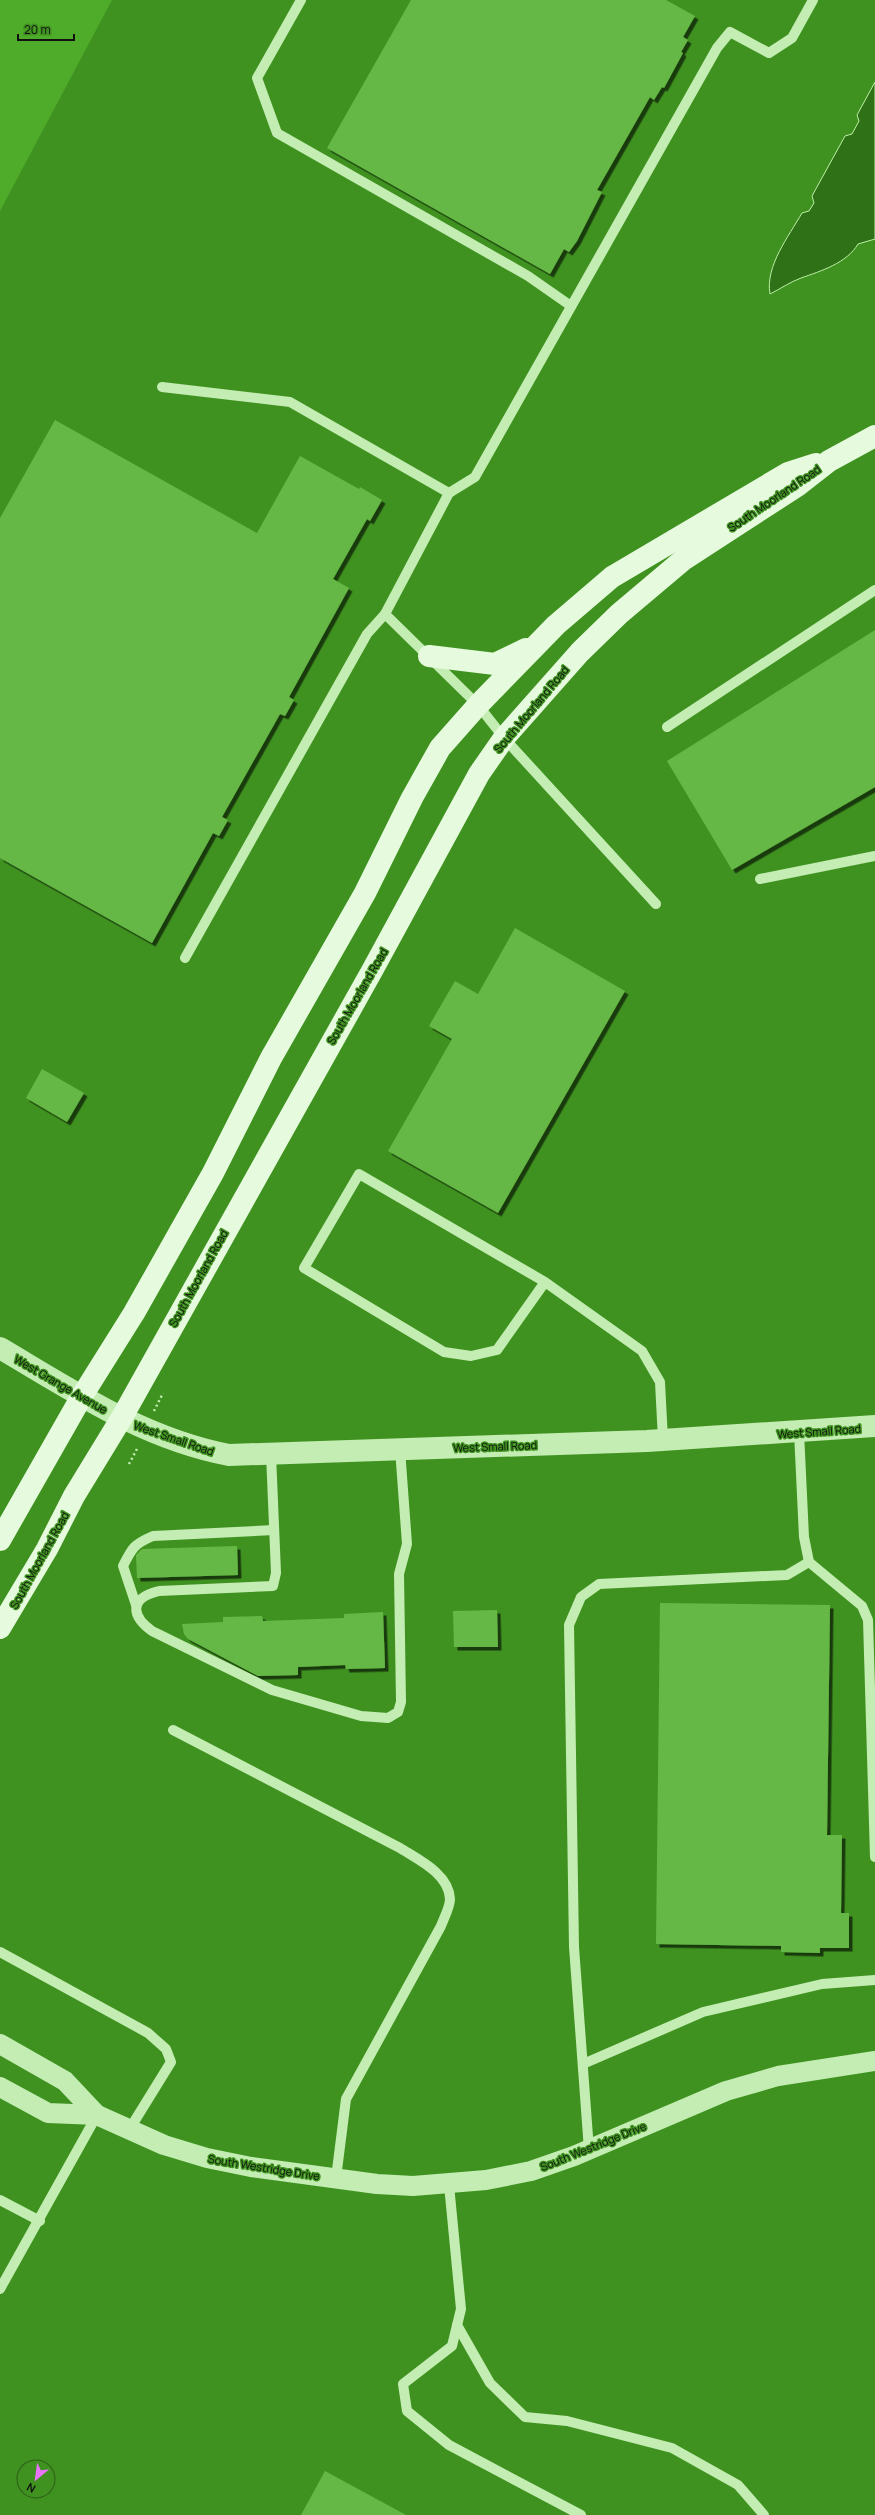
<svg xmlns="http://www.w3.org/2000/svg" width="875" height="2515" font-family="Manrope,sans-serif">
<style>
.green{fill:#4fab2a}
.water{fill:#2e7116;stroke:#bcefa6}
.building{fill:#65b845;filter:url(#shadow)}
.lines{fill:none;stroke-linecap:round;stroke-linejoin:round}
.path{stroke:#c3edb2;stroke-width:2.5;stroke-dasharray:2 3;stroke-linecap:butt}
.service{stroke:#c3edb2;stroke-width:10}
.minor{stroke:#c3edb2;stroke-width:20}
.tertiary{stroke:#c3edb2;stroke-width:22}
.secondary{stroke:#e6fade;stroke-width:22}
.labels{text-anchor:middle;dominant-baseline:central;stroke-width:3;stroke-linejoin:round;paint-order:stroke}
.street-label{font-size:11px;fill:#111;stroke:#3f9220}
</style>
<defs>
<filter id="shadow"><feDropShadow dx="3.5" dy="3.5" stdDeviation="0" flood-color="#0009"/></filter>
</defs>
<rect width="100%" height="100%" fill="#3f9220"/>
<path class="green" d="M0 0H112L0 211Z"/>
<path class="water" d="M875 82V239L858 244C847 263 821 271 801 278 790 282 780 289 770 294 765 266 789 236 802 213L809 211 814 203 812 196 845 136 852 134 859 121 857 115Z"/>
<g class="building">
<path d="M411 0H666L695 16 683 37 688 40 681 52 683 53 664 88 662 87 654 100 650 97 597 190 602 192 577 241 569 252 564 249 550 274 327 148Z"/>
<path d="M55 420 257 533 300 456 359 489 360 487 382 500 370 521 367 519 333 579 349 588 289 697 294 700 285 716 280 714 222 817 228 820 219 836 213 833 152 943 0 858V518Z"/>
<path d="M875 630V787L732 870 667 761Z"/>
<path d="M515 928 625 991 498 1213 388 1151 452 1039 429 1026 455 981 478 994Z"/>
<path d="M42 1069 84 1093 67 1122 26 1098Z"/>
<path d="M237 1546 238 1575 137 1578 136 1555 142 1549Z"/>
<path d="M660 1603 830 1605 827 1835H842L841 1913H849V1948H820V1953L781 1952V1946L656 1944Z"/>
<path d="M497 1610 498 1647H454L453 1611Z"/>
<path d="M383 1612 385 1668 346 1669 345 1665 298 1667V1675L258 1676 188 1639 184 1634 182 1624 223 1622V1617L262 1616 263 1621 344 1618V1614Z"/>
<path d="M325 2471 406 2515H301Z"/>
</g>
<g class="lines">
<g class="path">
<path d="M154 1411 163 1393"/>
<path d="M129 1464 138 1447"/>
</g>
<g class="service">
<path d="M301 0 257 78 277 133 528 276 571 306"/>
<path d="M162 387 290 402 449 493"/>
<path d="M667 727 875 590"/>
<path d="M760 879 875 856"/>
<path d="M656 904 504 738 478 705 385 614 449 493 475 477 717 48 730 32 769 53 792 38 813 0"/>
<path d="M185 958 367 634 385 614"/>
<path d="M545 1282 359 1174 304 1268 444 1352 471 1356 497 1350 545 1282 642 1351 660 1382 663 1440"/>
<path d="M799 1432 804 1537 809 1562 862 1606 868 1620 875 1857"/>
<path d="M271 1454 276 1573 273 1586 159 1591C130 1598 130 1615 152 1631L272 1690 361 1716 388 1718 398 1712 401 1702 399 1574 407 1544 400 1449"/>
<path d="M136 1605 123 1566C132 1548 134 1544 153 1536L274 1530"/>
<path d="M173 1730 400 1848C419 1860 449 1874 450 1899 450 1907 444 1918 441 1926L346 2099 336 2178"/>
<path d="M0 1952 148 2033 166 2049 171 2062 129 2130"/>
<path d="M583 2064 703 2012 822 1984 875 1980"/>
<path d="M589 2150 574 1947 569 1625 581 1597 599 1584 787 1575 809 1562"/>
<path d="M449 2185 461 2309 452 2346 403 2384 407 2411 449 2445 581 2515"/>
<path d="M0 2200 40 2221"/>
<path d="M0 2289 97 2115"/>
<path d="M457 2325 490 2383 525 2417 567 2421 672 2448 738 2485 764 2515"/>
</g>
<g class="minor">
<path d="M0 2044 65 2081 97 2115"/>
<path d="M0 2087 48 2113 97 2115 164 2145 207 2158 251 2167 377 2184 413 2186 486 2180 531 2171 574 2156 726 2091 778 2076 875 2061"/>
</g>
<path class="tertiary" d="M0 1348C73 1391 144 1439 229 1455L647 1441 875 1426"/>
<g class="secondary">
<path d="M429 656 495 664 526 649"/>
<path d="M0 1540 82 1396 134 1313 213 1173 271 1058 365 893 412 798 440 748 478 705 556 625 612 577 788 473 816 464"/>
<path d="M0 1628 47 1549 74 1496 121 1419 373 969 479 774 504 738 580 652 619 614 683 560 797 486 829 461 875 436"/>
</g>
</g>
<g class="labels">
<g class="street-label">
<text transform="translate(774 498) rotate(-34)">South Moorland Road</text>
<text transform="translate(531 709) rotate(-50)">South Moorland Road</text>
<text transform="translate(357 996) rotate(-60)">South Moorland Road</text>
<text transform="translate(198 1278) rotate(-61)">South Moorland Road</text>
<text transform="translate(61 1384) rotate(30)">West Grange Avenue</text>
<text transform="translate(819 1431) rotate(-4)">West Small Road</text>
<text transform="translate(174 1438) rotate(19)">West Small Road</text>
<text transform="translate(495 1446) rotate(-2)">West Small Road</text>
<text transform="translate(39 1560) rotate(-61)">South Moorland Road</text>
<text transform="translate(593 2146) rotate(-22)">South Westridge Drive</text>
<text transform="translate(264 2167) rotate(9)">South Westridge Drive</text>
</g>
</g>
<g transform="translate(36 2479) rotate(209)"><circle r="19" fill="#3f9220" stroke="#2d5e1a"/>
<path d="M0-3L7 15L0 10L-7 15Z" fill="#ea73fb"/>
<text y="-6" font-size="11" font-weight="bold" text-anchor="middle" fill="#111111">N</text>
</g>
<path d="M18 34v6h56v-6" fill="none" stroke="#111111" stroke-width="2"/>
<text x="24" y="34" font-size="12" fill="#111111" stroke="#3f9220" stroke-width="3" paint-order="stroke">20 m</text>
</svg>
